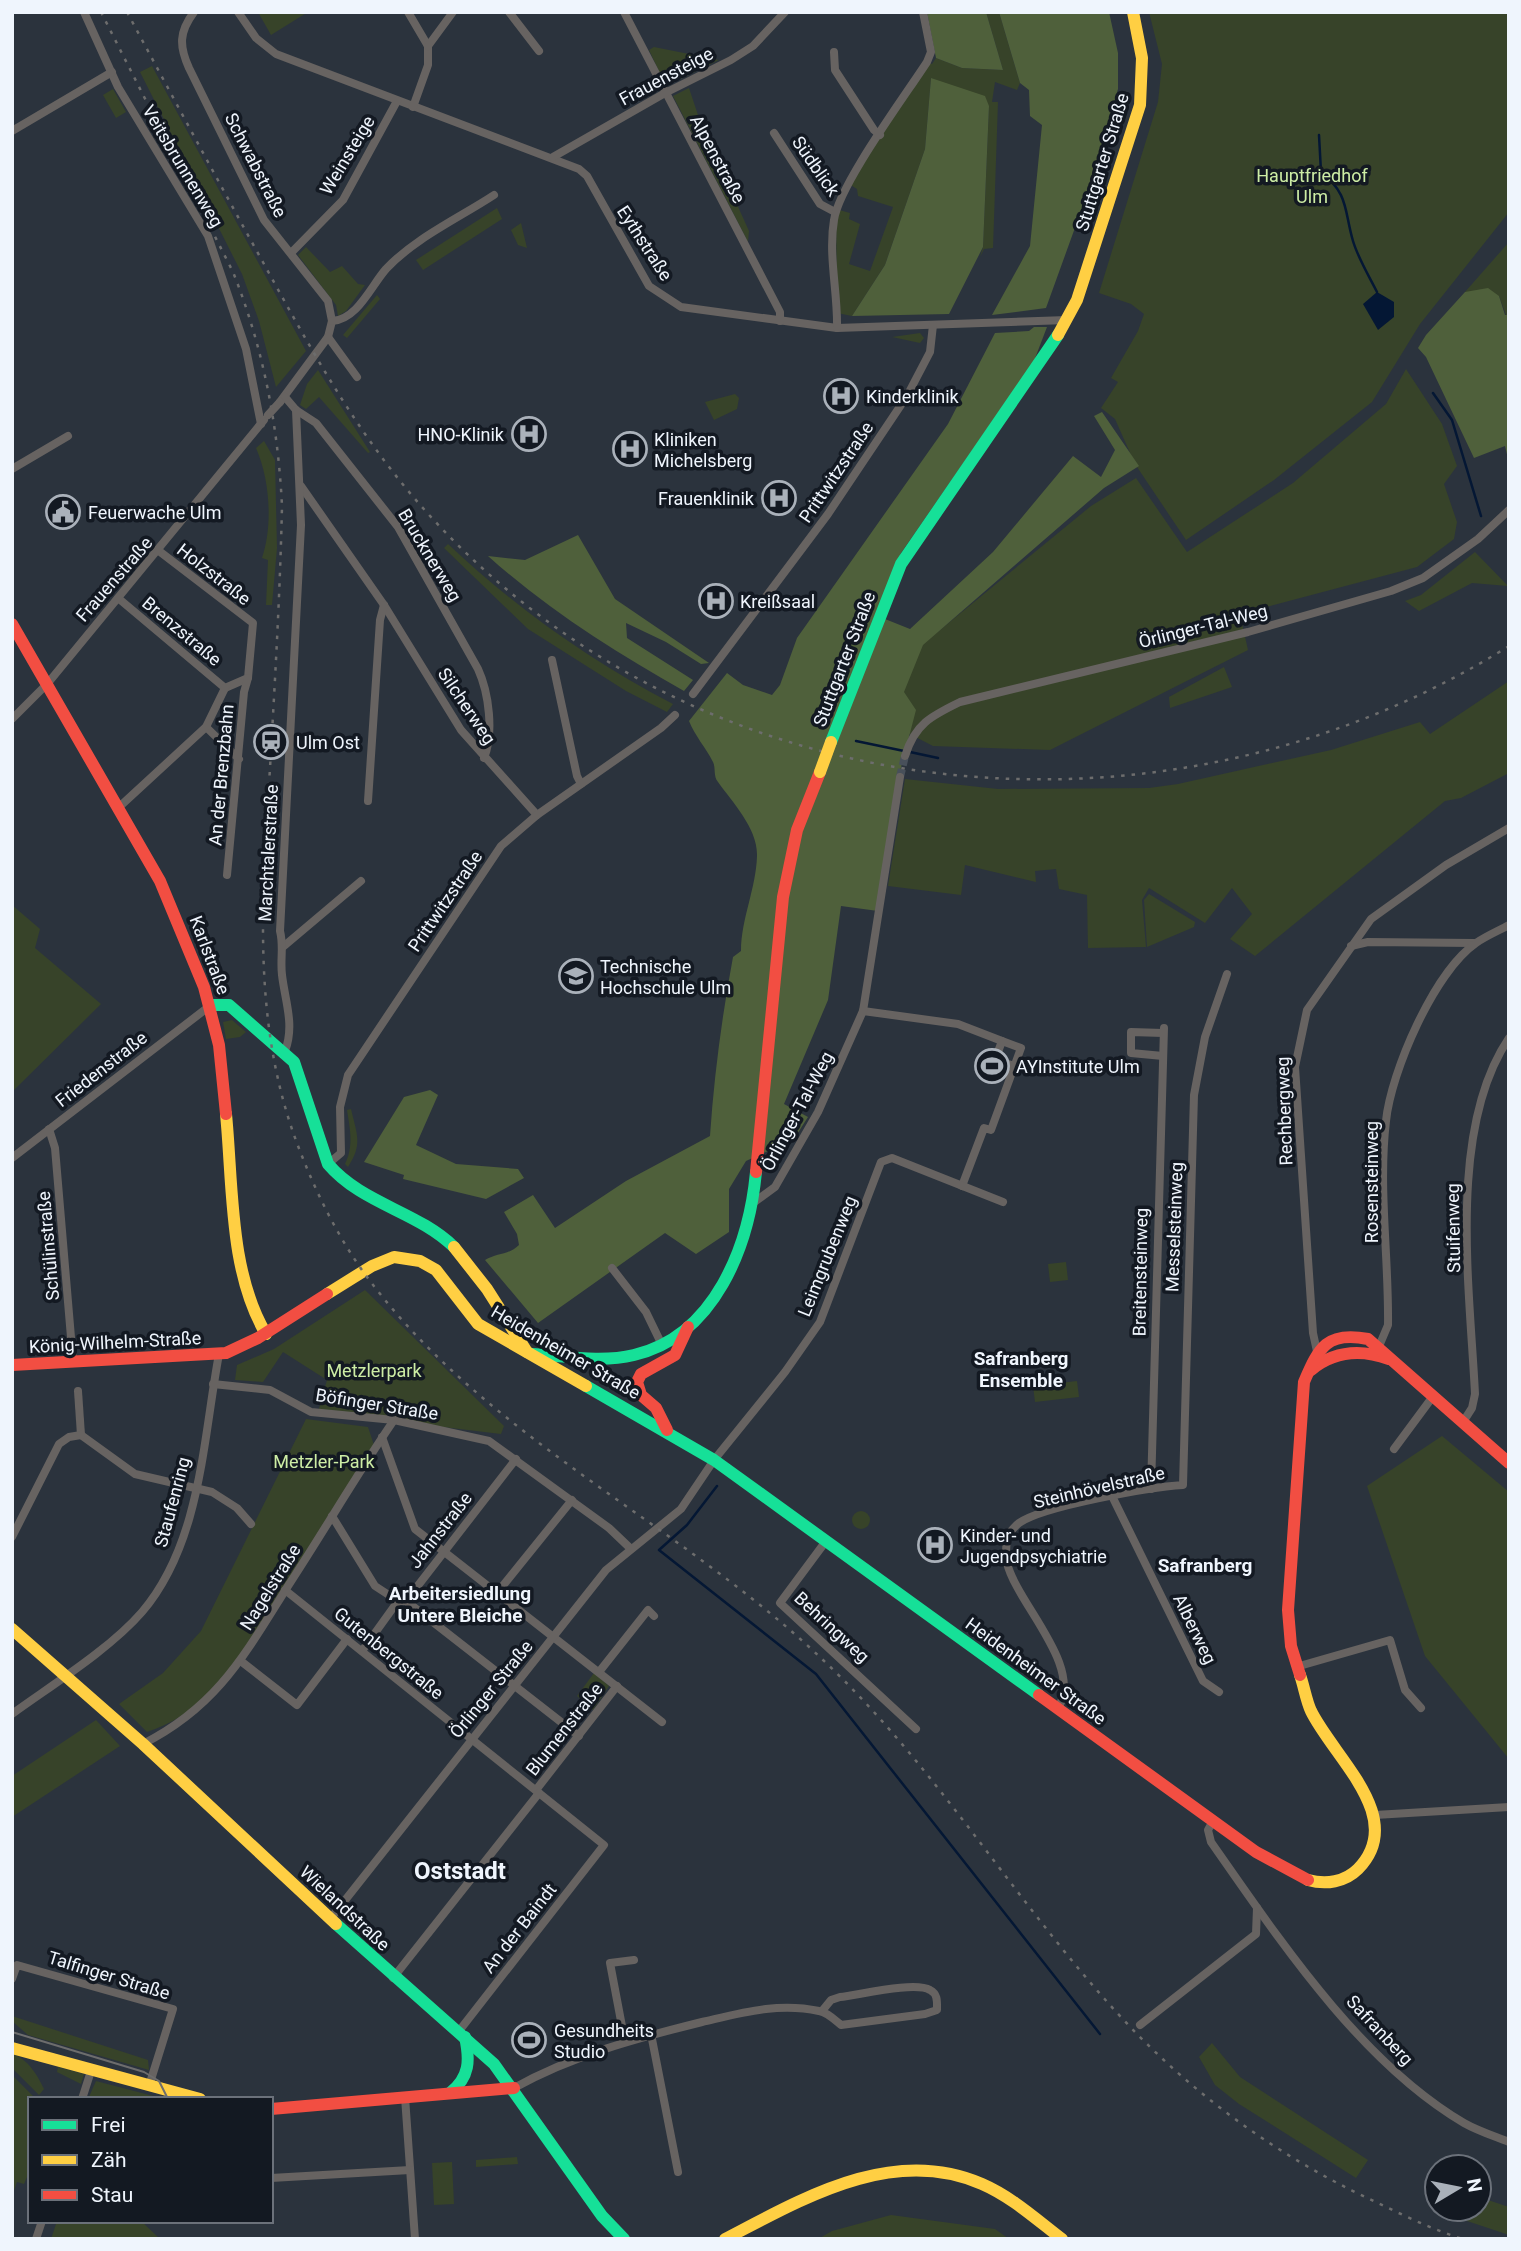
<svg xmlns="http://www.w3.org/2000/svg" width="1521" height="2251" font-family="Roboto,sans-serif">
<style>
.green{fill:#374329}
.forest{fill:#4f603b}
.water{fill:#041734}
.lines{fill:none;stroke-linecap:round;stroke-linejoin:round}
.stream{stroke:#041734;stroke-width:2.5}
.street-tunnel{stroke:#48505a;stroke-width:8;stroke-dasharray:8 4;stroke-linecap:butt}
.street{stroke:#676361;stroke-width:8}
.fast{stroke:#16e098;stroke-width:12}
.slow{stroke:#ffcf43;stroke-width:12}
.jam{stroke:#f24e42;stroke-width:12}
.tram{stroke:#6d6d6d;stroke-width:2}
.rail{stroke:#6d6d6d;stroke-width:2.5;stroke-dasharray:3.5 7;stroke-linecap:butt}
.street-bridge{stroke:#676361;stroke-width:8}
.slow-bridge{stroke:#ffcf43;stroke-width:12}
.labels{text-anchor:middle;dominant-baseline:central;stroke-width:7;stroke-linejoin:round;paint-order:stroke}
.street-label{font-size:18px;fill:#eff5fd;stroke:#131922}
.park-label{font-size:18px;fill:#cdeda5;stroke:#131922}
.poi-label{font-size:18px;fill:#eff5fd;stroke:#131922;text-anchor:start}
.neighbourhood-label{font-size:19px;font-weight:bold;fill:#eff5fd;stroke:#131922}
.district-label{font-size:24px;font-weight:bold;fill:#eff5fd;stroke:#131922}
</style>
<rect width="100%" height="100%" fill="#2b333d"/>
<g class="green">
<path d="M258 12H308L271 35Z"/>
<path d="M986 12H999L1020 83 1017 90 995 82 992 102H998L993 248 984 249 980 257 983 247 989 106 931 78 925 149 885 265 852 316 837 313 836 209 850 213 849 219 860 224 849 264 870 271 893 207 858 196 857 189 849 184 927 62 932 64 936 58 962 68 1003 70Z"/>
<path d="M1149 12H1509V212L1420 324 1372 402 1274 480 1186 540 1135 464 1115 419 1101 408 1118 382 1111 378 1138 331 1144 314 1131 304 1099 293 1158 102 1162 64Z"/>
<path d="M654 47 719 60 666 86 649 50Z"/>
<path d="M152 66 306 351 276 387 259 321 242 274 140 72Z"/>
<path d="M689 88 702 127 749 231 748 242 673 96Z"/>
<path d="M113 89 126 112 116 118 103 95Z"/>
<path d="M497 208 502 219 423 270 416 260Z"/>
<path d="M521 223 527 248 518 245 511 230Z"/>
<path d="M1509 242V315H1506L1499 296 1465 292Z"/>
<path d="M306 247 330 272 342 266 358 284 365 285 346 311 338 316 336 305 298 255Z"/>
<path d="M377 295 380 299 347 338 343 335Z"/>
<path d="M920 333 924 338 920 343 892 337Z"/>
<path d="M1406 369 1442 424 1457 466 1444 484 1457 522 1454 539 1417 567 1240 614 1248 650 1050 750 933 746 888 723 918 648 1091 506 1136 478 1187 552 1293 483 1386 404Z"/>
<path d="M318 370 370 452 368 453 319 397 306 409 300 405 307 384Z"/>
<path d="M735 394 739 398 737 409 714 420 705 402Z"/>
<path d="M264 441 275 460 277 548 272 605H266L268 560 262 558C273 525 270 480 256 448Z"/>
<path d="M448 544C516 608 590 661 673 704L667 712 626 691 528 629 444 548Z"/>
<path d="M1475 552 1508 586 1472 583 1419 611 1405 601 1421 595Z"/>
<path d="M1224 667 1232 687 1170 708 1169 697Z"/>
<path d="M1509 681V773L1461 798 1445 801 1255 956 1230 939 1252 914 1232 888 1205 923 1149 888 1142 900 1146 947 1088 948 1087 895 1059 889 1056 869 1035 871 1036 882 965 865 961 895 888 886 905 779 998 789 1149 788 1178 784 1331 750 1420 722 1430 734Z"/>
<path d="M1149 894 1195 922 1194 927 1147 947 1144 900Z"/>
<path d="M12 905 40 929 35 948 101 1004 12 1092Z"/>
<path d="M232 1020 246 1032 240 1037 226 1039 223 1022Z"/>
<path d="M351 1109C357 1135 363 1144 348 1167L345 1164C354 1146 350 1129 347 1110Z"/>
<path d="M1066 1262 1068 1280 1050 1282 1048 1264Z"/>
<path d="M365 1290 504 1426 501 1434 318 1412 327 1380 283 1352 263 1382 235 1380 237 1365 274 1349Z"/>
<path d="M1077 1381 1079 1397 1035 1402 1033 1386Z"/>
<path d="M306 1419 368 1427 375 1448C349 1489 324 1530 298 1571 259 1634 222 1707 147 1732L119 1704 163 1673 201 1631Z"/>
<path d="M1442 1436 1509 1492V1759L1425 1656 1367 1486Z"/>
<circle cx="861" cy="1520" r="9"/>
<path d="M594 1673 609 1686 593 1710 577 1696Z"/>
<path d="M96 1720 120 1746 12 1817V1776Z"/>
<path d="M12 2016 148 2060 149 2070 28 2035 12 2021Z"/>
<path d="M1212 2043 1240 2077 1368 2160 1356 2178 1239 2104 1215 2085 1199 2057Z"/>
<path d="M12 2054C29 2059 38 2077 44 2089L39 2095 12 2068Z"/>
<path d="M58 2067 84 2074 81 2084 57 2072Z"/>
<path d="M12 2075 36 2099H30V2170L24 2184 17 2182 12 2196Z"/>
<path d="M96 2081 157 2097V2099H88Z"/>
<path d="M517 2157 518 2164 476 2167V2160Z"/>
<path d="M452 2162 454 2204 434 2205 432 2163Z"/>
<path d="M1479 2197 1509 2207V2235L1443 2213 1445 2209H1479Z"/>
<path d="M891 2215 995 2229 1009 2239H818L832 2231Z"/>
<path d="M71 2221H141L160 2239H51L56 2224Z"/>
</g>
<g class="forest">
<path d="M927 12H986L1003 70 962 68 936 58Z"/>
<path d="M999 12H1109L1118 53V89L1089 189 1046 308 992 315 1030 246 1042 125 1030 116 1029 90 1020 83Z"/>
<path d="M931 78 985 96 989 106 983 247 949 314 852 316 885 265 925 149Z"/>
<path d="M1488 288 1499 296 1505 315H1509V463L1505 446 1474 458 1426 357 1418 348 1426 335 1465 292Z"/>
<path d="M1034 327H1047L1034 361 901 553 880 617 910 629 993 552 1073 456 1101 477 1115 450 1094 416 1102 412 1139 466 1104 488 923 645 904 692 916 710 898 779 878 911 841 906 828 1000 784 1104 808 1117 794 1139 746 1161 729 1189V1232L696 1254 665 1233 538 1323 485 1260C497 1253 509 1255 519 1245L517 1234 504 1212 533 1195 555 1228 626 1181 710 1136C714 1076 722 1016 733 957L741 951C741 919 756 889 757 856 758 829 733 803 718 782 713 776 716 768 713 762 706 748 695 736 689 721L727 673 743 685 772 695 780 685 797 638 948 424 995 333 1029 331Z"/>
<path d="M578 535 615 599 709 663 701 664 666 642 626 623 627 638 693 680 684 691C615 652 548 610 488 556L525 560Z"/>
<path d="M430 1090 438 1095 416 1145 456 1164 518 1169 524 1178 486 1199 403 1179 404 1175 364 1162 404 1097Z"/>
</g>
<path class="water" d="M1377 292 1394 302V317L1378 330 1363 304Z"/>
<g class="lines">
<g class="stream">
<path d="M1319 135 1321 172C1349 194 1344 210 1353 241 1358 258 1369 276 1377 292"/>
<path d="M1433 393 1452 420 1481 516"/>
<path d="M856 741 904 751"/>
<path d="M910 752 938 758"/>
<path d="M717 1486 687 1525 659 1550 816 1674 1100 2034"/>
</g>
<path class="street-tunnel" d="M900 777 905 756"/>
<g class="street">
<path d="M84 12 118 87 208 236 246 349 261 424"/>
<path d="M194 12C179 32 179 46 189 68L264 220 328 301 332 321 328 337 280 402"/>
<path d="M238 12 256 38 276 54 579 169 587 176 649 286 681 307 837 328 1067 320"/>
<path d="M408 12 428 46V65L413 107"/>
<path d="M509 12 539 51"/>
<path d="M624 12 780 312V321"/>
<path d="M428 46 453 12"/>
<path d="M834 52 835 70 874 130 880 135"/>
<path d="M12 131 112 72"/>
<path d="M774 133 820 204 835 212"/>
<path d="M553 157 665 93 731 60 753 46 785 12"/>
<path d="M291 253 343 200 397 101"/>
<path d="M332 321C357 320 371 286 386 269 415 238 459 218 494 195"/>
<path d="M837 328C838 293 828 255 834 220 839 185 905 96 927 62L931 52 923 12"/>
<path d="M328 337 357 377"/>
<path d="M285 397 296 410 316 423 398 527 478 669C489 693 494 733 484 758"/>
<path d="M12 469 68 436"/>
<path d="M301 486 384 605 461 730 537 815"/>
<path d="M159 551 253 623 248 678 225 688"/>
<path d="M118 598 225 688"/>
<path d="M552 660 577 776 581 784"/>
<path d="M693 694 828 514 907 396 930 352 933 325"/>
<path d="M12 719 48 683 264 420"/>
<path d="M206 727 239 759"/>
<path d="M905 756C915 724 931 716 960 702L1248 632 1391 591 1423 578 1478 539 1509 510"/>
<path d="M368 801 380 620 384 605"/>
<path d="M117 809 206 727 225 688"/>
<path d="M227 875 244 692 248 678"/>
<path d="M284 946 361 881"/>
<path d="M1351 946 1368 942 1474 943"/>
<path d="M863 1011 958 1024 1002 1041"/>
<path d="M285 1051C295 1025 285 1001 282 975 280 959 284 947 280 931L301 525 296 410"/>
<path d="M1163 1056 1131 1053V1032L1163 1033"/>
<path d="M49 1129 55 1148 73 1361"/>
<path d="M12 1158 211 1005"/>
<path d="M328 1164 341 1153 340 1107 348 1075 501 846 537 815 661 728 675 715"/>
<path d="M962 1186 984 1128 991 1130 1021 1048 1002 1041 995 1060 1015 1066"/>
<path d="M753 1203 775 1187 818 1112 863 1011 900 777"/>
<path d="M612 1268 646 1312 662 1345"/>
<path d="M1377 1351 1388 1325C1389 1257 1378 1188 1386 1121 1391 1072 1434 972 1476 943 1486 936 1498 931 1509 925"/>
<path d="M1318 1356 1313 1333 1295 1067 1307 1010 1371 919 1446 865 1509 828"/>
<path d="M213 1384 270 1390 311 1412 394 1420 489 1441 609 1528 630 1548"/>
<path d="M78 1391 81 1435"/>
<path d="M1463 1422 1472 1408 1475 1394C1470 1289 1447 1129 1509 1038"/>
<path d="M81 1435 135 1474 212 1492 237 1508 251 1524"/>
<path d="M382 1437 415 1529 662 1722"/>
<path d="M1394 1449 1434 1395"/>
<path d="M1151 1489 1164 1028"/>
<path d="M1112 1496 1203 1681 1219 1692"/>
<path d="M332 1516 375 1586 398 1601"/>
<path d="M12 1537 59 1444 69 1437 81 1435"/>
<path d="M826 1541 780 1603 916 1729"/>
<path d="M285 1590 604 1845 459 2031"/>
<path d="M497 1593 572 1500"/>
<path d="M406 1601 579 1736"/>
<path d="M362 1651 398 1601H406L516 1459"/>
<path d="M242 1662 297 1705 347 1639"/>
<path d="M1296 1667 1390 1640 1405 1690 1421 1708"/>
<path d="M599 1672 648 1610 654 1616"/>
<path d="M1058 1708C1084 1666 1017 1604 1007 1563 1005 1553 1006 1544 1008 1535 1011 1531 1015 1526 1019 1523 1043 1506 1151 1487 1183 1485L1194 1095 1205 1037 1227 974"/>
<path d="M12 1714C52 1685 110 1649 142 1612 201 1543 203 1439 219 1354"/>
<path d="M143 1744C218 1706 245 1654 288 1586 324 1531 357 1474 394 1420"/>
<path d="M536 1790 617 1686"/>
<path d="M1375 1815 1509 1807"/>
<path d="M1213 1821 1208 1830 1211 1842C1279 1939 1360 2062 1464 2123 1478 2131 1494 2136 1509 2142"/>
<path d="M331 1918 606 1570 681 1509 714 1460 785 1372 820 1322 881 1162 892 1158 1003 1202"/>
<path d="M393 1978 539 1793"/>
<path d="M12 1979 17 1965 173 2009 149 2086"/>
<path d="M1140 2025 1256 1934 1257 1908"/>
<path d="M651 2034 678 2172"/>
<path d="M625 2042 610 1963 634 1960"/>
<path d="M514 2088C573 2055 638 2038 702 2022 741 2013 778 2002 819 2011 827 2012 835 2020 841 2025L925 2014 937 2010C937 2002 938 1994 930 1990 915 1981 859 1995 840 1997L831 2000 822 2011"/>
<path d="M405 2097 415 2239"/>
<path d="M82 2099 91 2071"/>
<path d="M271 2178 410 2170"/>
<path d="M36 2239 42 2221"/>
</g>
<g class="fast">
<path d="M831 742 901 564 1058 335"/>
<path d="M211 1005H229L294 1062 328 1164C362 1204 417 1211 454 1247"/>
<path d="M532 1354C565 1356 601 1363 634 1355 715 1336 749 1246 756 1172"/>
<path d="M586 1386 714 1460 1039 1695"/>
<path d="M336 1924 494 2064 602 2216 624 2239"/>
<path d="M450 2093C470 2077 470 2060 465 2037"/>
</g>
<g class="slow">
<path d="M1058 335 1077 300 1140 105 1142 58 1133 12"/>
<path d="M226 1114C233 1185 229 1272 266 1334"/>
<path d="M454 1247 487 1289 527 1352"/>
<path d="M327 1294 372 1266 394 1257 420 1261 436 1270 478 1324 586 1386"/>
<path d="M12 1629 143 1744 336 1924"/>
<path d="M1300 1675C1304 1686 1306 1700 1311 1711 1334 1758 1408 1818 1358 1869 1345 1882 1326 1885 1308 1880"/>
<path d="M12 2048 200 2099"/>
<path d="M725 2239C804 2198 893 2145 982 2184 1012 2197 1037 2220 1062 2239"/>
</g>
<g class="jam">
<path d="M12 624 160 881 204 987 219 1045 226 1114"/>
<path d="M756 1172 783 897 797 830 820 772"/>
<path d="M12 1365 226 1353 258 1338 327 1294"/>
<path d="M1311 1370C1334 1351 1361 1349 1389 1359"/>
<path d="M667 1430 656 1408 641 1395 637 1382 641 1374 675 1355 688 1327"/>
<path d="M1300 1675 1291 1646 1288 1610 1304 1382C1319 1347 1327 1331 1368 1339L1509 1463"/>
<path d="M1039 1695 1256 1852 1308 1880"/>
<path d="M271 2109 514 2088"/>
</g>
<path class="tram" d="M12 2032 144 2072 159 2081 168 2099"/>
<g class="rail">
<path d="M101 12 233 272C263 347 278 425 282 506 280 594 275 681 270 768 262 898 251 1027 300 1151 319 1200 344 1249 377 1290 497 1443 684 1527 823 1660 943 1773 1024 1918 1138 2035 1202 2100 1277 2154 1359 2194 1393 2210 1427 2228 1463 2239"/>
<path d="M127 12C169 90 211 168 254 246 305 338 352 428 422 507 696 817 1165 861 1509 646"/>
</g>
<path class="street-bridge" d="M268 415 280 402"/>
<path class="slow-bridge" d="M820 772 831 742"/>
</g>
<defs>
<g id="hospital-ring" transform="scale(1.75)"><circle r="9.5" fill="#131922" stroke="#aab1ba" stroke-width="1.5"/><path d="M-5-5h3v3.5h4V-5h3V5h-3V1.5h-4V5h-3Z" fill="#aab1ba"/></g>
<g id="civic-ring" transform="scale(1.75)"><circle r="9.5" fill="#131922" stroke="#aab1ba" stroke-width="1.5"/><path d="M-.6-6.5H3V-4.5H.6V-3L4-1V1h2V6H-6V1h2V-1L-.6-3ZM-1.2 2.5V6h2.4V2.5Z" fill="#aab1ba"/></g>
<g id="station-ring" transform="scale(1.75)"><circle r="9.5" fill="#131922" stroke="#aab1ba" stroke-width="1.5"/><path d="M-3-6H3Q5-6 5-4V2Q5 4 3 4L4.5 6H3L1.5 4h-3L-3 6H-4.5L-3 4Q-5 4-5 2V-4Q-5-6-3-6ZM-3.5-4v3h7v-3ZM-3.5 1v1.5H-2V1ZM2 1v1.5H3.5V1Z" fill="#aab1ba"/></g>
<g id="university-ring" transform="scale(1.75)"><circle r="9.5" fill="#131922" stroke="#aab1ba" stroke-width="1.5"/><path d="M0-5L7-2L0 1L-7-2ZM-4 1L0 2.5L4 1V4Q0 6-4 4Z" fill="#aab1ba"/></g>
<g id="stadium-ring" transform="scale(1.75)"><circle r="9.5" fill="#131922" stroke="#aab1ba" stroke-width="1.5"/><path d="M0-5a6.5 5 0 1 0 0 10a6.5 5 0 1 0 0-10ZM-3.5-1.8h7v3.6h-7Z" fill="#aab1ba"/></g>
</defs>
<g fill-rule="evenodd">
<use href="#hospital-ring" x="841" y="396"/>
<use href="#hospital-ring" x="529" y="434"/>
<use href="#hospital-ring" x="630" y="449"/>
<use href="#hospital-ring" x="779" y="498"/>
<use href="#civic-ring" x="63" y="512"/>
<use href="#hospital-ring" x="716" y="601"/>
<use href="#station-ring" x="271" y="742"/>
<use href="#university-ring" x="576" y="976"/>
<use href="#stadium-ring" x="992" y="1066"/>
<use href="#hospital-ring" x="935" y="1545"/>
<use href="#stadium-ring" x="529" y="2040"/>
</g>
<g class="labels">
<g class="street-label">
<text transform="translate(666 76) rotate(-28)">Frauensteige</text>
<text transform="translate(347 155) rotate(-59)">Weinsteige</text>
<text transform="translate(718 159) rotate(62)">Alpenstraße</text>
<text transform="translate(1102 162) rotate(-73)">Stuttgarter Straße</text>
<text transform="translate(256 165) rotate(63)">Schwabstraße</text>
<text transform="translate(183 166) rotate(59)">Veitsbrunnenweg</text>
<text transform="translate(816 166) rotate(55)">Südblick</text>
<text transform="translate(645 243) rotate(57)">Eythstraße</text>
<text transform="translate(836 472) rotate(-56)">Prittwitzstraße</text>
<text transform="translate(430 555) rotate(59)">Brucknerweg</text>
<text transform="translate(214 574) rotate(38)">Holzstraße</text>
<text transform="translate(114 579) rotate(-49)">Frauenstraße</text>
<text transform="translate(1203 626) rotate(-14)">Örlinger-Tal-Weg</text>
<text transform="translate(182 631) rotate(40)">Brenzstraße</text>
<text transform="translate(844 659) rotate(-69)">Stuttgarter Straße</text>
<text transform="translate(467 706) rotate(56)">Silcherweg</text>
<text transform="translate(221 775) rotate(-85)">An der Brenzbahn</text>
<text transform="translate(268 853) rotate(-87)">Marchtalerstraße</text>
<text transform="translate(445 901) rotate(-56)">Prittwitzstraße</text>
<text transform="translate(210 955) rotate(69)">Karlstraße</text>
<text transform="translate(101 1069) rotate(-38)">Friedenstraße</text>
<text transform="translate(797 1111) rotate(-62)">Örlinger-Tal-Weg</text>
<text transform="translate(1284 1111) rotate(-92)">Rechbergweg</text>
<text transform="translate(1371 1182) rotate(-90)">Rosensteinweg</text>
<text transform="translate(1174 1227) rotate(-88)">Messelsteinweg</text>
<text transform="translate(1453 1228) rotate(-91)">Stuifenweg</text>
<text transform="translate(48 1246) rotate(-95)">Schülinstraße</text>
<text transform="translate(827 1256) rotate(-68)">Leimgrubenweg</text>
<text transform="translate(1140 1272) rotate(-89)">Breitensteinweg</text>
<text transform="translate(115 1342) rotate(-3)">König-Wilhelm-Straße</text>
<text transform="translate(566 1352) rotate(30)">Heidenheimer Straße</text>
<text transform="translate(377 1404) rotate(9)">Böfinger Straße</text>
<text transform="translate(1099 1487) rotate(-13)">Steinhövelstraße</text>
<text transform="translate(172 1502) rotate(-75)">Staufenring</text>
<text transform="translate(440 1530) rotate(-52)">Jahnstraße</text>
<text transform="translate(270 1587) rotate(-58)">Nagelstraße</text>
<text transform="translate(832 1627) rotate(43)">Behringweg</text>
<text transform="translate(1195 1629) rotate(64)">Alberweg</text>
<text transform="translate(389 1653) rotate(39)">Gutenbergstraße</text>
<text transform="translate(1036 1671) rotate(36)">Heidenheimer Straße</text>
<text transform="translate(491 1689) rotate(-51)">Örlinger Straße</text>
<text transform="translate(564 1729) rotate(-52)">Blumenstraße</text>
<text transform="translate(345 1908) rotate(43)">Wielandstraße</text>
<text transform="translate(519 1928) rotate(-52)">An der Baindt</text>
<text transform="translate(109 1975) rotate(17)">Talfinger Straße</text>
<text transform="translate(1380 2030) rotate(47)">Safranberg</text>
</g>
<g class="park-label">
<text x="1312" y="175">Hauptfriedhof<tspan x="1312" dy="21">Ulm</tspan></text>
<text x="374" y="1370">Metzlerpark</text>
<text x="324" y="1461">Metzler-Park</text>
</g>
<g class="poi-label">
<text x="866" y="396">Kinderklinik</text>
<text x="504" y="434" text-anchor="end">HNO-Klinik</text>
<text x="654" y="439">Kliniken<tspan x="654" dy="21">Michelsberg</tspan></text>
<text x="754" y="498" text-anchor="end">Frauenklinik</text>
<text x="88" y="512">Feuerwache Ulm</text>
<text x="740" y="601">Kreißsaal</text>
<text x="296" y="742">Ulm Ost</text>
<text x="600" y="966">Technische<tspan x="600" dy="21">Hochschule Ulm</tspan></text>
<text x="1016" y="1066">AYInstitute Ulm</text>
<text x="960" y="1535">Kinder- und<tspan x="960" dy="21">Jugendpsychiatrie</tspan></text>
<text x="554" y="2030">Gesundheits<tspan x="554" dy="21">Studio</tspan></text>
</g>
<g class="neighbourhood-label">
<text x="1021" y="1358">Safranberg<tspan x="1021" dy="22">Ensemble</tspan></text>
<text x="1205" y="1565">Safranberg</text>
<text x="460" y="1593">Arbeitersiedlung<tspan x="460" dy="22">Untere Bleiche</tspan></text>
</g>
<g class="district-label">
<text x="460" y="1871">Oststadt</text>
</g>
</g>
<rect width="1521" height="2251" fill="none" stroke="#eff5fd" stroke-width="28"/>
<rect x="28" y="2097" width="245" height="126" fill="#131922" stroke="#6b717a" stroke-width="2"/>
<rect x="42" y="2120" width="35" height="10" fill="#16e098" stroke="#6b717a" stroke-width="2"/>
<text x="91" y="2132" font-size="21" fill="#eff5fd">Frei</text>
<rect x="42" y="2155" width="35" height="10" fill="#ffcf43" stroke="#6b717a" stroke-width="2"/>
<text x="91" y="2167" font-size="21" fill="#eff5fd">Zäh</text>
<rect x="42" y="2190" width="35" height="10" fill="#f24e42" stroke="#6b717a" stroke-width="2"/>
<text x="91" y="2202" font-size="21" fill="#eff5fd">Stau</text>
<g transform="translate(1458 2188) rotate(80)"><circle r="33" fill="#131922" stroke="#6b717a" stroke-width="2"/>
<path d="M0-5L12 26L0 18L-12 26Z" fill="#aab1ba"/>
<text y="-10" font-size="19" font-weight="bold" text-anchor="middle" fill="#eff5fd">N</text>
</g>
</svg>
